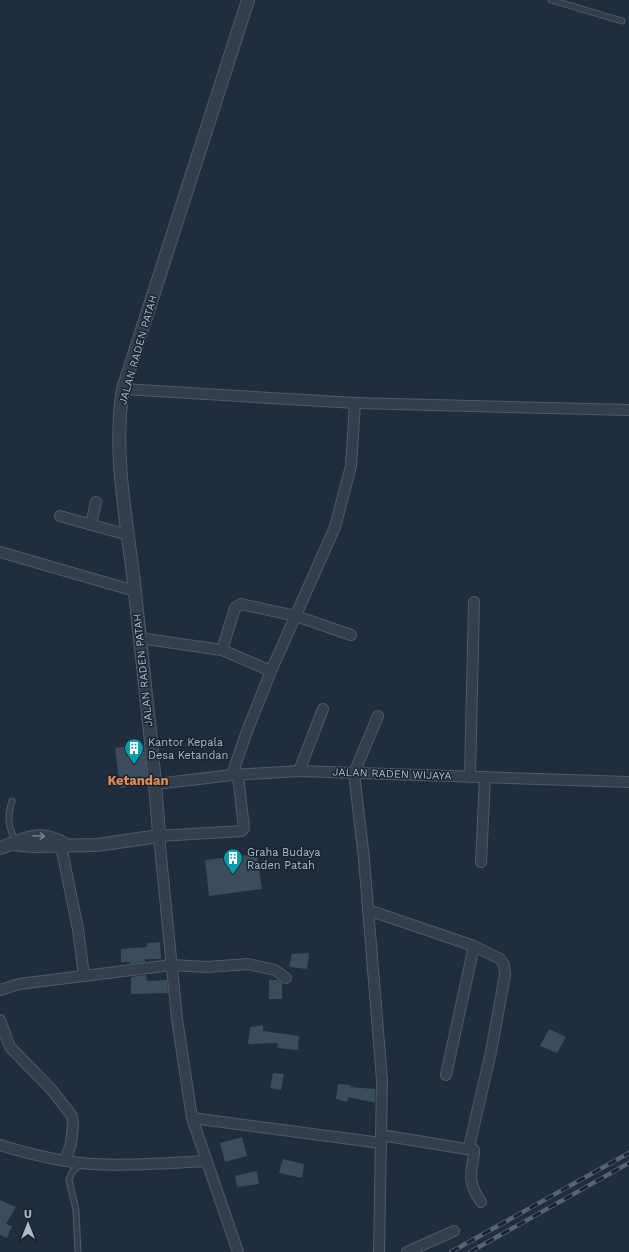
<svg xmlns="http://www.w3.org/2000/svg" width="629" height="1252" font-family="'Work Sans',sans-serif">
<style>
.building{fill:#3b4c5d}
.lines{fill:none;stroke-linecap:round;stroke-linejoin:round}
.service-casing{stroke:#4f5a68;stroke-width:7}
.minor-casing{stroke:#4f5a68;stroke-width:12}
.tertiary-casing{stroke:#4f5a68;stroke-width:14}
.service{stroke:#343f4d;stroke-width:5}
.minor{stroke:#343f4d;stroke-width:10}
.tertiary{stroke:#343f4d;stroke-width:12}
.rail-casing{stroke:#556375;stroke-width:4.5}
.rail{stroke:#192432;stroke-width:3;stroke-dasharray:9;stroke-linecap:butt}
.oneway{stroke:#788391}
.labels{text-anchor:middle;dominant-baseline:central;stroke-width:3;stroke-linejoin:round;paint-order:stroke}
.street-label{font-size:11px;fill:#afbac9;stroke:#192432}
.poi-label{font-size:11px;fill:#afbac9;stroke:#192432;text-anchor:start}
.quarter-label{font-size:13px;font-weight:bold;fill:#e08c54;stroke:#192432}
</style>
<rect width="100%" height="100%" fill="#202d3e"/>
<g class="building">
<path d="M144 744 148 784 120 788 115 748Z"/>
<path d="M257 854 262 889 209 896 205 860Z"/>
<path d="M160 942 161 959H145V962L130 964V962H121V949L147 947V943Z"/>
<path d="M309 953 307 969 289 967 292 954Z"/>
<path d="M146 975 147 981 167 980 168 993 131 994V977Z"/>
<path d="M269 980H278L282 983V999H269Z"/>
<path d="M263 1025V1031L299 1036 298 1050 277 1048 278 1043 248 1044 250 1027Z"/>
<path d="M549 1029 566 1037 557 1053 540 1046Z"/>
<path d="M273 1073 284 1074 281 1090 270 1088Z"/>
<path d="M338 1084 351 1085 350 1087 375 1089V1103L348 1097 347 1102 336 1099Z"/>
<path d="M242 1137 247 1156 225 1162 220 1143Z"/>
<path d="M283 1159 304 1164 302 1178 279 1173Z"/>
<path d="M257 1171 259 1184 237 1187 235 1176Z"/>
<path d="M0 1200 16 1207 6 1224 12 1226 7 1238 0 1235Z"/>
</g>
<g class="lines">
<g class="service-casing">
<g id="service">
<path d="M551 0 622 21"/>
<path d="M12 801C7 817 8 827 16 841"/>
<path d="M78 1252 76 1210 69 1180 72 1172 82 1163"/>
</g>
</g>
<g class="minor-casing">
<g id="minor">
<path d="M123 389 355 403 629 410"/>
<path d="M60 516 128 535"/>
<path d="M91 525 96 502"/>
<path d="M0 552 135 591"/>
<path d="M139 638 222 650 271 671"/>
<path d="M222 650 235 608 241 604 296 616 351 635"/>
<path d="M378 716 354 773 364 859 382 1080 379 1252"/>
<path d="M299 771 323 709"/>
<path d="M232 775 246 734 271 671 335 527 351 466 355 403"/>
<path d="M238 775 244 828 242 831 159 836 177 1019 192 1118 238 1252"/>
<path d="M470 777 474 602"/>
<path d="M156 784 232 775 299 771 629 782"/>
<path d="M61 846 78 929 84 976"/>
<path d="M481 862 485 777"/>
<path d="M368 910 474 946 500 959 504 965 505 975 491 1052 469 1147 466 1149 460 1148 381 1135"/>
<path d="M0 990 19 984 172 965 207 967 248 964 275 970 286 978"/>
<path d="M0 1020 10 1047 51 1089 72 1116 73 1125 71 1144 65 1161"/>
<path d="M446 1075 474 946"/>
<path d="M192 1118 381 1143"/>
<path d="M0 1145C26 1153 53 1160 81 1163 120 1167 166 1163 206 1161"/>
<path d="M469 1147 474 1150V1153C471 1175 467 1181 481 1202"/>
<path d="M407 1252 454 1231"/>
</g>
</g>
<g class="tertiary-casing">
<g id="tertiary">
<path d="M11 844 34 846 97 845 159 836C154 754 143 673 135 591 128 527 112 454 123 389L248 0"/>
<path d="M0 848C25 839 39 829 65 844"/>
</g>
</g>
<use href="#service" class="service"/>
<use href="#minor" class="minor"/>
<use href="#tertiary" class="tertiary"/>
<g class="rail-casing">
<g id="rail">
<path d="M451 1252 629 1153"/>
<path d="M470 1252 629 1163"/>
</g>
</g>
<use href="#rail" class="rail"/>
</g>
<defs><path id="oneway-shaft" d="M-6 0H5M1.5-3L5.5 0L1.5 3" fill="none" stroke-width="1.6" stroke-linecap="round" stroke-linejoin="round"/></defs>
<use class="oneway" href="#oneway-shaft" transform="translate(39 836) rotate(3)"/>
<defs>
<g id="building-pin" transform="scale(1)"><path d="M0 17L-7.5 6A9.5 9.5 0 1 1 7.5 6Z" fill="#0f9aa8" stroke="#192432"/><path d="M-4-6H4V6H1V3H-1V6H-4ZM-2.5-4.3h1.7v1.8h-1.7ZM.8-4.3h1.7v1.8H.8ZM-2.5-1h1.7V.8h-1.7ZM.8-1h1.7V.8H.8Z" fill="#fff"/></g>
</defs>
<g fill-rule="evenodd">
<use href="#building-pin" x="134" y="748"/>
<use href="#building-pin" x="233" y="858"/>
</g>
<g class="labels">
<g class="street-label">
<text transform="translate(138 350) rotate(-74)">JALAN RADEN PATAH</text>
<text transform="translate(143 670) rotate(-96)">JALAN RADEN PATAH</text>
<text transform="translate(392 774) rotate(2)">JALAN RADEN WIJAYA</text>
</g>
<g class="poi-label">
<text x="148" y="742">Kantor Kepala<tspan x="148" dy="13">Desa Ketandan</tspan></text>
<text x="247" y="852">Graha Budaya<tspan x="247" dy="13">Raden Patah</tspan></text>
</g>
<g class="quarter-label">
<text x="138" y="780">Ketandan</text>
</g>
</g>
<g transform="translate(28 1224)" stroke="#192432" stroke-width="3" paint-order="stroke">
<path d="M0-3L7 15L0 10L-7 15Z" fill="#afbac9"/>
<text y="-6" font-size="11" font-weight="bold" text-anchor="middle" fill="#afbac9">U</text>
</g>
</svg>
